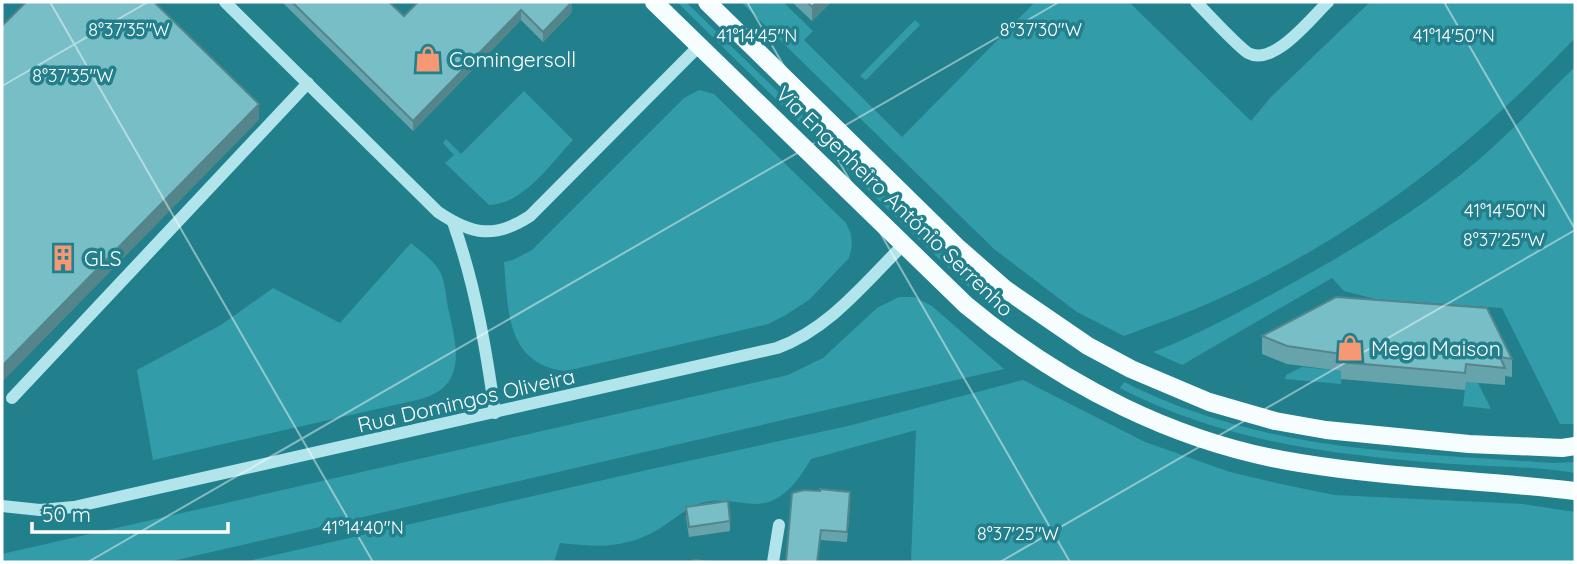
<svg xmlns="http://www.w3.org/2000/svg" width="1577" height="564" font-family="Quicksand,sans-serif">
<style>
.green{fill:#339ca9}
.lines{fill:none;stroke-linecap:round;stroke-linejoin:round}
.minor{stroke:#b1e5eb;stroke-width:12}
.major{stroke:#f6fdff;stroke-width:18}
.wall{fill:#67a3ab}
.shaded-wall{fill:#54858b}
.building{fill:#78bec7;stroke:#54858b;stroke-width:2}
.ticks{fill:none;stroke:#fff;stroke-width:2;stroke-opacity:0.45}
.labels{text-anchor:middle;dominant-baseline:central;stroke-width:7;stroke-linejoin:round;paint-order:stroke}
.poi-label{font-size:21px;fill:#fff;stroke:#22808d;text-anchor:start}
.street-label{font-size:21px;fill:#fff;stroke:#22808d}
.ticks-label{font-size:18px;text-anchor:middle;fill:#fff;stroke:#22808d;stroke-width:7;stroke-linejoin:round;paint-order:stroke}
</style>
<rect width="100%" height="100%" fill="#22808d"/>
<g class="green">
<path d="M677 2H686L952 262 1012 313 1007 319 972 290 914 235Z"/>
<path d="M741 2H783L813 31 804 40 902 137 1035 2H1129L1251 121 1271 97 1370 2H1575V38C1475 144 1360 233 1227 295 1194 311 1158 323 1124 336L1077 312 994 249Z"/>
<path d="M915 20 920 25 866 80 860 76Z"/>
<path d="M1575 67V424H1560L1502 308 1375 299 1344 291 1332 278 1182 365 1153 352C1196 336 1237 313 1278 291 1346 254 1415 213 1475 163 1510 133 1542 99 1575 67Z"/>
<path d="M699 90 714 94 846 223 851 234 852 246 849 258 809 300 784 316 768 324 566 371C506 365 508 309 504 262L513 260 532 250 684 98Z"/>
<path d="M524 91 573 140C551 163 524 204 489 205L445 163 454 155 443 143 446 139 461 154Z"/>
<path d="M411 243C420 251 433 260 439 270 445 280 446 296 448 308 456 343 469 386 421 399L153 460 137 370 221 325 273 288 340 323Z"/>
<path d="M899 297H914L932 306 1004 369 168 562H2V554L788 375 823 358 877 308Z"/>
<path d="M1302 367 1342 371 1341 384 1285 379 1286 375Z"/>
<path d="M1023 380 1145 442 1230 472 1281 484 1334 495 1523 504 1575 512V562H911L916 430 811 459C799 479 783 504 755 504 737 503 719 498 701 503 686 508 672 521 659 529 625 549 598 547 560 543L554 562H244L656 468 848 426Z"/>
<path d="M1466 381 1478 383 1491 409 1463 406Z"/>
<path d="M1124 382C1264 452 1399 452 1552 463L1575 462V473C1535 466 1493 467 1452 464 1336 455 1226 443 1120 388Z"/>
</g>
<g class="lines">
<g class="minor">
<path d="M225 2 438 212C472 235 495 239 530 216L699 46"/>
<path d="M1196 2C1207 13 1237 46 1248 53 1274 67 1311 18 1328 2"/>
<path d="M453 222C475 284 486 348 495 413"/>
<path d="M12 398 308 83"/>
<path d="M2 506 40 510 74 507 777 348C829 329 865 283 903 245"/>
<path d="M773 562 779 525"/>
</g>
<g class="major">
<path d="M654 2 966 305C1061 384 1177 444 1300 463 1391 478 1484 480 1575 491"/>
<path d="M707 2 956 246 1005 289 1088 346 1131 369 1209 402 1275 421 1326 430 1469 444 1562 448 1575 446"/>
</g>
</g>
<g class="wall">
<path d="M282 2H389L404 16 418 2 572 12 543 42 521 20 413 131Z"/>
<path d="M792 2H831L812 21Z"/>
<path d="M1336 297 1512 359V377L1505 376V385L1466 382 1465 390 1341 379V371L1287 364 1262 354V336Z"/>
<path d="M820 491 850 502 847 542 821 540Z"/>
<path d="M686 507 730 521V531L689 537 686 517Z"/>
</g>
<g class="shaded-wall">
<path d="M572 2V12L543 42V32Z"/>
<path d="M817 2H831L812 21V7Z"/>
<path d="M521 10V20L413 131V121Z"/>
<path d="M259 104V120L2 382V366Z"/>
</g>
<g class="building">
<path d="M26 2H154L259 104 2 366V26Z"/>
<path d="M292 2H389L404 16 418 2H572L543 32 521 10 413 121Z"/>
<path d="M807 2H817L812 7Z"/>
<path d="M1336 297 1487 308 1512 359 1500 357 1505 368 1466 364 1465 373 1341 362 1342 354 1287 346 1262 336Z"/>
<path d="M820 489 850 492 847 532 821 530 817 562H786L792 493 804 490 820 491Z"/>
<path d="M728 501 730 521 689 527 686 507Z"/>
<path d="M694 560 714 562H694Z"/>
</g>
<path class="ticks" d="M50 2 373 562M747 2 1070 562M1444 2 1575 229M2 86 148 2M88 562 1059 2M1000 562 1575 230"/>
<defs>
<g id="shop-bare" transform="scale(2.1)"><path d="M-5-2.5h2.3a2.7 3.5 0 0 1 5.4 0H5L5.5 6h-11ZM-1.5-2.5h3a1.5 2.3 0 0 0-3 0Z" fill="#f79874" stroke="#22808d" stroke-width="2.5" paint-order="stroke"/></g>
<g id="building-bare" transform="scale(2.1)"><path d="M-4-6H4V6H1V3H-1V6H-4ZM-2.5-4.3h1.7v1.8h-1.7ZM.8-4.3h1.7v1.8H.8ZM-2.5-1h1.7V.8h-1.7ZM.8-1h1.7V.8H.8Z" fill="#f79874" stroke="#22808d" stroke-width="2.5" paint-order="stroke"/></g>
</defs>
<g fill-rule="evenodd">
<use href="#shop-bare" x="428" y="59"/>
<use href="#building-bare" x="63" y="258"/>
<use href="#shop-bare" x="1350" y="348"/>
</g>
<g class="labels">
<g class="poi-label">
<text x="449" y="59">Comingersoll</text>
<text x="84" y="258">GLS</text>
<text x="1371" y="348">Mega Maison</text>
</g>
<g class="street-label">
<text transform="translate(895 201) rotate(44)">Via Engenheiro António Serrenho</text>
<text transform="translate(466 400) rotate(-13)">Rua Domingos Oliveira</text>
</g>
</g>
<g class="ticks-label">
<text x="129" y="36">8°37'35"W</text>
<text x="1041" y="36">8°37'30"W</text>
<text x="757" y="42">41°14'45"N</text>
<text x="1454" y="42">41°14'50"N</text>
<text x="73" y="82">8°37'35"W</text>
<text x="1505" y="217">41°14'50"N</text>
<text x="1504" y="246">8°37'25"W</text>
<text x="363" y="534">41°14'40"N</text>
<text x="1018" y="540">8°37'25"W</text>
</g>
<rect width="1577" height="564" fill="none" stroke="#ffffff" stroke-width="7"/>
<path d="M32 522v10h196v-10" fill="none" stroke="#ffffff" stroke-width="3.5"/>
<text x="42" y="522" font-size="21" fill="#ffffff" stroke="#22808d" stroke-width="5" paint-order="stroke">50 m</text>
</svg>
